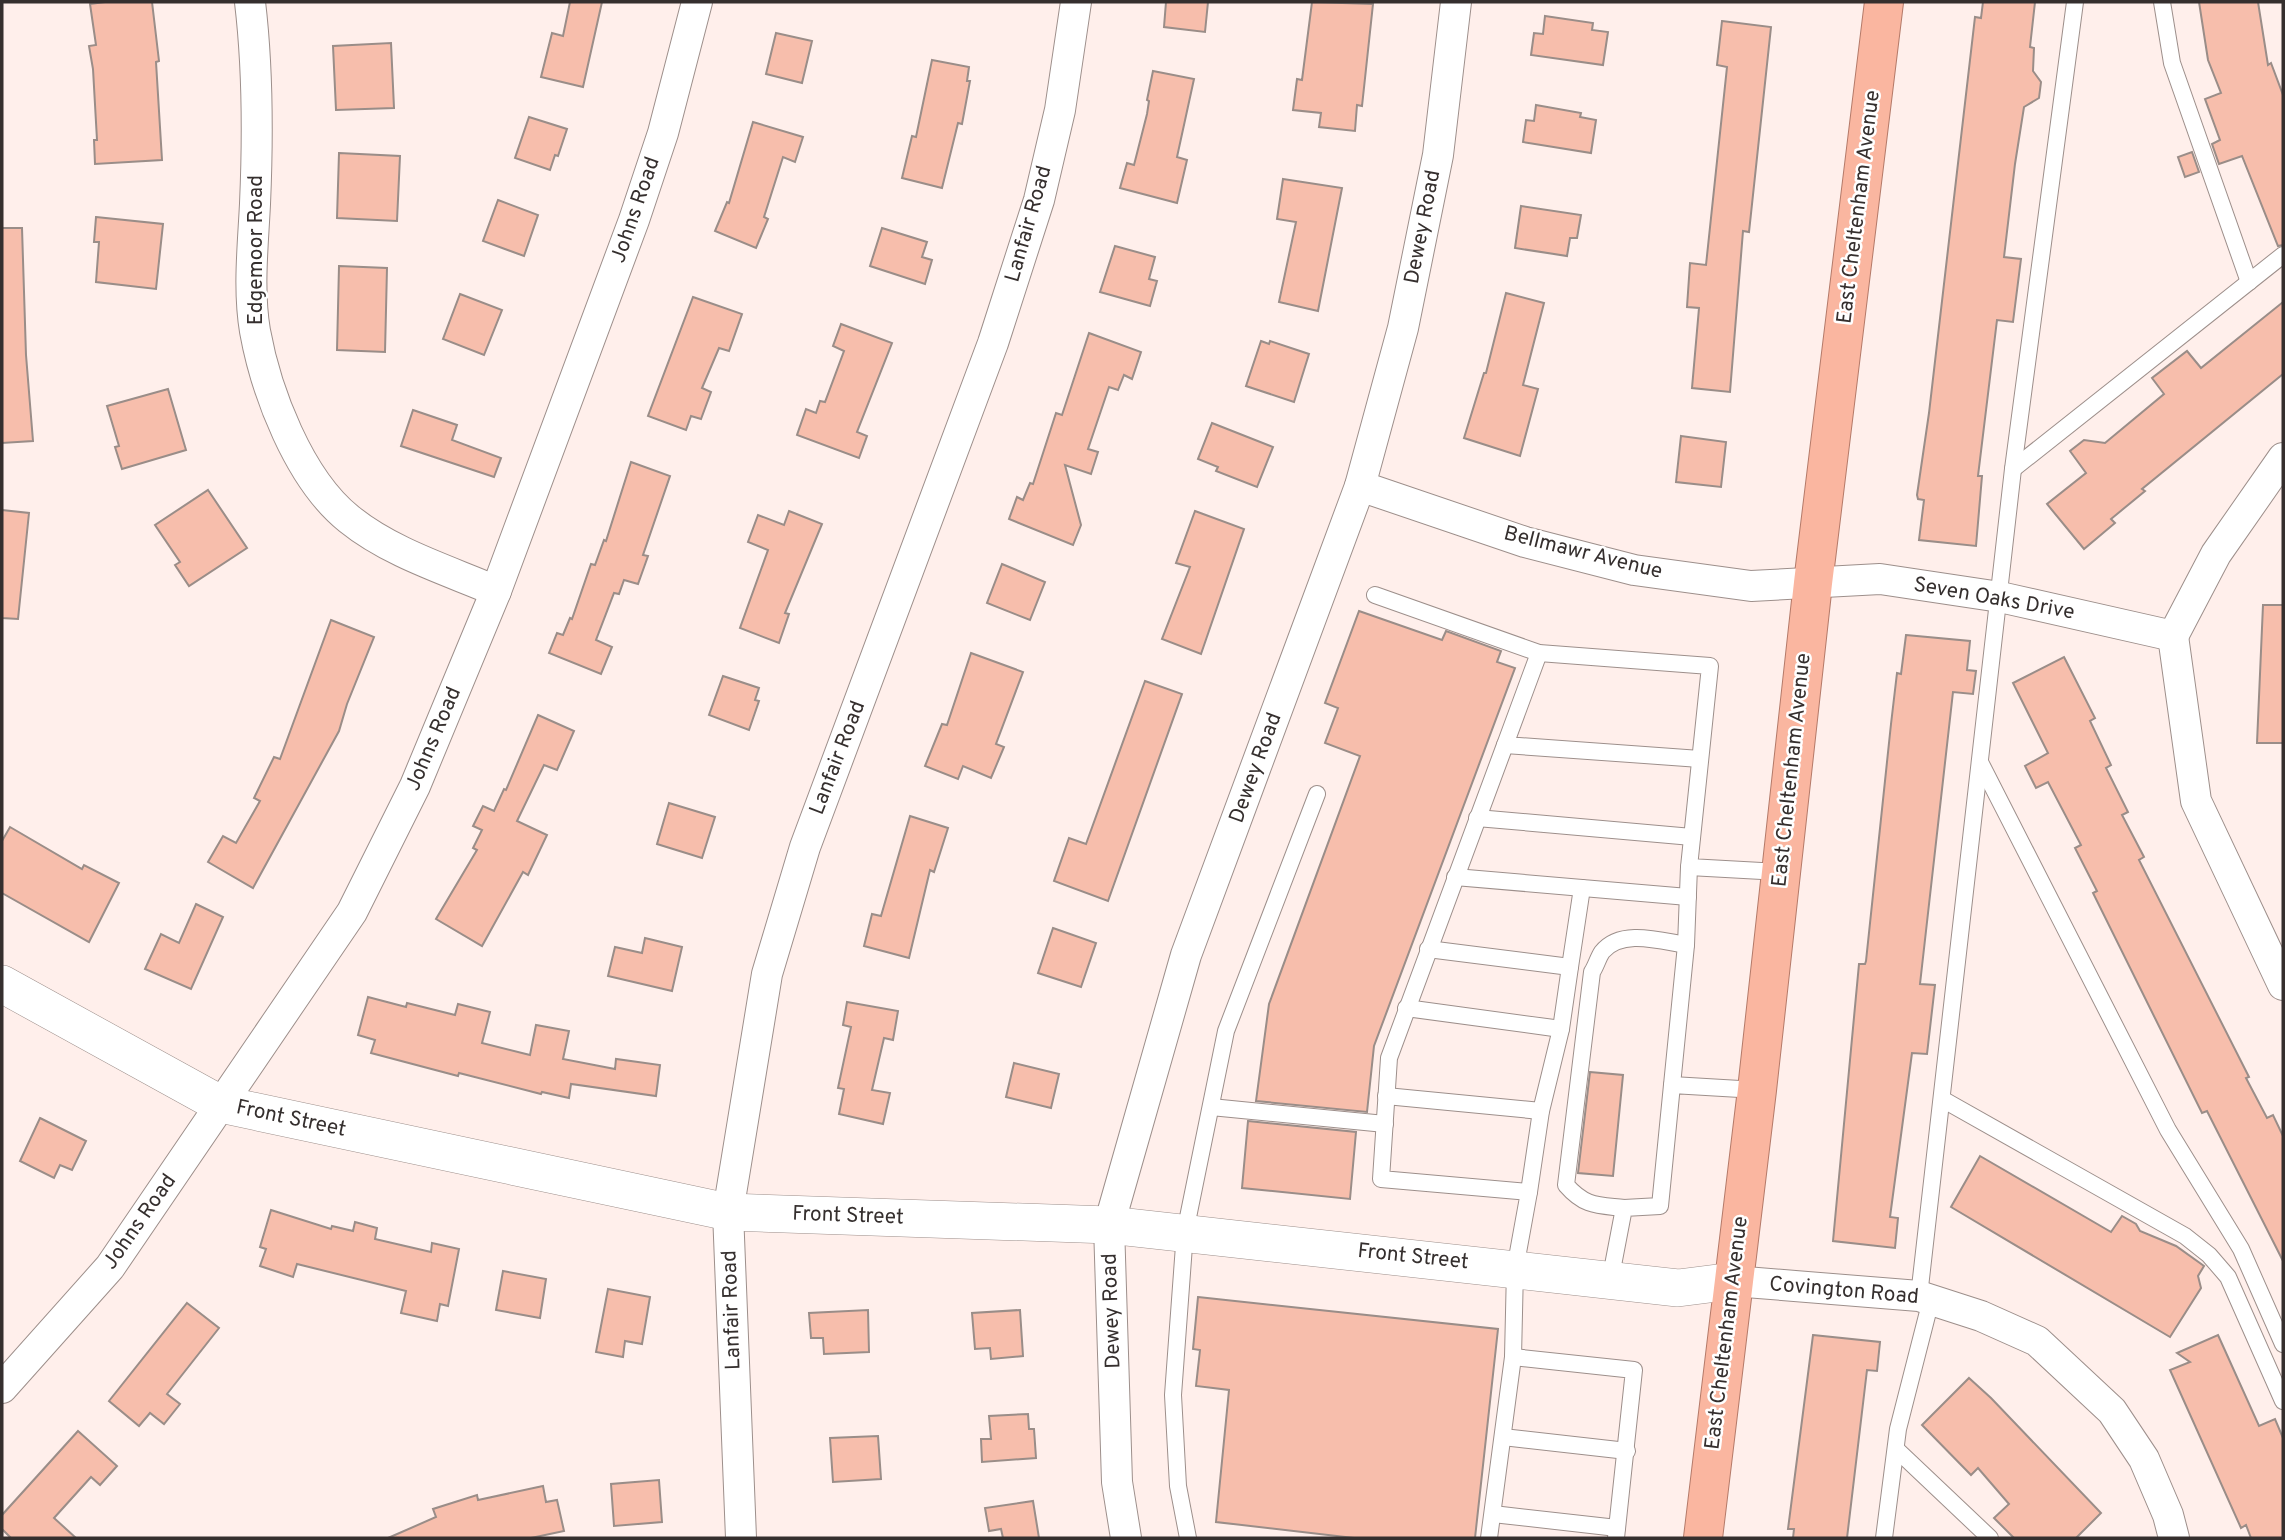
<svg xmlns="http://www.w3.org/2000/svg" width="2285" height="1540" font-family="Overpass,sans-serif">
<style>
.building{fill:#f7beac;stroke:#9a8d88;stroke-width:2}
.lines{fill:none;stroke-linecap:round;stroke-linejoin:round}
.service-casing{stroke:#9d8f8b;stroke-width:18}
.minor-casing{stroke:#9d8f8b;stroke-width:32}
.tertiary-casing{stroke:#9d8f8b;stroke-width:38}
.trunk-casing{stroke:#b47a69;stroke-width:40}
.service{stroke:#fff;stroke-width:16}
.minor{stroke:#fff;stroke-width:30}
.tertiary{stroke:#fff;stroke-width:37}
.trunk{stroke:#fab6a0;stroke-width:38}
.labels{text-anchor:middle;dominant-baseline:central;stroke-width:5;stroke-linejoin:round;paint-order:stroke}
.street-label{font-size:21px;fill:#352f2e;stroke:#fff}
</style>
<rect width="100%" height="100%" fill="#ffefeb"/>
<g class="building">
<path d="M105 2H152L159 61 156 62 162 160 95 164 94 140H97L93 69 89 46 96 45 90 4Z"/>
<path d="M570 2H602L583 87 541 77 552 33 563 36Z"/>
<path d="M1166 2H1208L1205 32 1164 27Z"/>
<path d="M1312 2 1373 4 1362 106 1357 105 1355 131 1319 127 1321 113 1293 110 1297 79 1302 80Z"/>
<path d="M1983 2H2035L2030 47 2034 48 2033 71 2041 82 2039 98 2024 107 2015 164 2004 257 2021 259 2013 322 1997 320 1978 476H1982L1976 546 1919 540 1924 500 1918 499 1917 495 1929 413 1975 17 1981 18Z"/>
<path d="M2199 2H2258L2268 65 2271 63 2283 95V245L2278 246 2242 156 2219 164 2212 144 2220 140 2205 99 2221 93 2208 60Z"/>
<path d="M1545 16 1593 23 1592 30 1608 32 1603 65 1531 55 1534 33 1543 34Z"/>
<path d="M1722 21 1771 27 1749 232 1743 231 1730 392 1692 388 1699 308 1687 307 1690 263 1706 265 1727 67 1717 65Z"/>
<path d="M776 33 812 41 802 83 766 74Z"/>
<path d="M391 43 394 108 336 110 333 46Z"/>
<path d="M932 60 969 67 967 81H970L962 124 958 123 942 188 902 178 912 136 916 137Z"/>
<path d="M1153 71 1194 79 1177 157 1187 160 1177 203 1120 188 1127 163 1134 165 1147 114 1149 101 1147 100Z"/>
<path d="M1536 105 1581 113 1580 117 1596 120 1591 153 1523 142 1526 120 1534 121Z"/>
<path d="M529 117 567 129 558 156 555 155 550 170 515 158Z"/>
<path d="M753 122 803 137 795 162 783 157 764 217 768 219 756 248 715 231 727 202 729 203Z"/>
<path d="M2192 152 2199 172 2185 177 2178 157Z"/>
<path d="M339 153 400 156 397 221 337 218Z"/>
<path d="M1283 179 1342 188 1318 311 1279 302 1296 222 1277 219Z"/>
<path d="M498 200 538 215 524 256 483 241Z"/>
<path d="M1521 206 1581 215 1577 238H1570L1567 256 1515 248Z"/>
<path d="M96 217 163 224 156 289 96 282 99 242H94Z"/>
<path d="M2 228H22L26 355 33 441 2 443Z"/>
<path d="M882 228 927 242 922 257 932 260 925 284 870 266Z"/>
<path d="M1115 246 1155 257 1149 279 1157 281 1150 306 1100 292Z"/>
<path d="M339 266 387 268 385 352 337 350Z"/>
<path d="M1506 293 1544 303 1523 385 1538 389 1520 456 1464 438 1484 373H1486Z"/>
<path d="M460 294 502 310 484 355 443 339Z"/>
<path d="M693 297 742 314 729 351 719 348 702 388 711 392 701 419 691 416 686 430 648 416Z"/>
<path d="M2283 302V374L2142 489 2145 491 2111 519 2115 523 2084 549 2047 504 2086 473 2070 451 2084 440 2105 443 2164 394 2152 378 2187 351 2201 368Z"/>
<path d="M841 324 892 343 857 432 867 436 859 458 797 435 806 409 816 413 820 401 825 402 844 351 833 346Z"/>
<path d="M1089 333 1141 352 1132 379 1124 375 1118 390 1109 387 1088 449 1098 452 1091 474 1065 465 1081 525 1073 545 1009 519 1017 497 1023 500 1030 483 1033 484 1056 413 1062 415Z"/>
<path d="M1261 341 1269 344 1270 341 1309 354 1294 402 1246 386Z"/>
<path d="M168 389 186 450 122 469 115 447 119 446 107 406Z"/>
<path d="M413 410 457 425 452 440 501 458 494 477 401 446Z"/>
<path d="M1212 423 1273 447 1257 487 1216 471 1218 467 1198 459Z"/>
<path d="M1681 436 1726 442 1721 487 1676 482Z"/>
<path d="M631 462 670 476 643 555 648 556 638 584 624 580 619 594 614 593 596 640 612 647 601 674 549 653 557 633 563 635 570 618 572 619 591 564 595 565 604 540 606 541Z"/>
<path d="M208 490 247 548 189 586 175 565 180 562 155 525Z"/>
<path d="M2 510 29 513 18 619 2 618Z"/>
<path d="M789 511 822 524 785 613 789 614 779 643 740 628 768 550 748 542 758 515 784 525Z"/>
<path d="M1195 511 1244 529 1201 654 1162 639 1190 567 1176 563Z"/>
<path d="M1002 564 1045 582 1030 620 987 603Z"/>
<path d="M2263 605H2283V743H2257Z"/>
<path d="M1359 611 1442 640 1446 631 1501 651 1497 662 1515 668 1374 1046 1367 1112 1256 1101 1269 1004 1360 756 1325 743 1338 708 1325 703Z"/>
<path d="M331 620 374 637 347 704 339 731 253 888 208 862 223 836 236 843 260 801 254 798 274 757 280 759Z"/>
<path d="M1906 635 1970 641 1967 670 1976 671 1973 694 1953 692 1920 984 1935 985 1927 1054 1912 1053 1890 1217 1898 1218 1895 1248 1833 1241 1859 964H1865L1866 961 1891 724 1897 673 1901 674Z"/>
<path d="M971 653 1023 672 996 744 1004 747 991 778 963 766 958 779 925 766 942 724 947 725Z"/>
<path d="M2064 657 2095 718 2090 721 2111 765 2106 768 2128 812 2122 815 2144 857 2139 860 2249 1077 2246 1078 2267 1118 2273 1115 2283 1136V1261L2207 1111 2202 1113 2093 893 2097 891 2075 848 2081 845 2048 782 2036 788 2025 766 2048 753 2013 683Z"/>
<path d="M723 676 759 688 755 700 759 701 749 730 709 715Z"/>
<path d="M1145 681 1182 694 1108 901 1054 881 1069 838 1086 844Z"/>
<path d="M538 715 574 731 557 770 544 765 517 821 547 835 528 875 523 872 482 946 436 919 477 850 473 848 482 830 473 826 483 806 494 811 504 789 506 790Z"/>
<path d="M669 803 715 817 702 858 657 844Z"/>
<path d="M910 816 948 828 934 872 930 870 909 958 864 946 872 914 881 916Z"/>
<path d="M10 827 82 869 84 865 119 883 89 942 2 893V841Z"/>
<path d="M196 904 223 917 191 989 145 969 161 934 179 943Z"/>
<path d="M1053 928 1096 943 1081 987 1038 973Z"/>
<path d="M645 938 682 947 672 991 608 976 615 947 642 953Z"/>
<path d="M368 997 406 1007 407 1003 455 1015 458 1004 490 1012 482 1043 530 1055 536 1025 569 1031 563 1059 615 1069 616 1059 660 1065 656 1096 571 1084 569 1098 542 1092 541 1094 459 1073 458 1076 371 1053 375 1040 358 1035Z"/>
<path d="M847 1002 898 1011 893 1040 884 1038 872 1090 890 1093 883 1124 839 1114 844 1089 838 1088 851 1027 843 1025Z"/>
<path d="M1014 1063 1059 1074 1051 1108 1006 1097Z"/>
<path d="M1590 1072 1623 1075 1613 1176 1578 1173Z"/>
<path d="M40 1118 86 1141 72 1170 60 1165 54 1178 20 1161Z"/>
<path d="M1248 1121 1356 1132 1350 1199 1242 1188Z"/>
<path d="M1980 1156 2111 1232 2122 1216 2136 1224 2140 1231 2176 1246 2204 1266 2198 1276 2201 1288 2170 1337 1951 1207Z"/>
<path d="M271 1210 331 1229 332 1226 353 1231 355 1222 377 1228 375 1239 431 1252 432 1243 459 1249 448 1306 440 1304 437 1321 401 1313 406 1291 297 1264 293 1277 260 1266 266 1249 260 1247Z"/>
<path d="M503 1271 546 1279 540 1318 496 1310Z"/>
<path d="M608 1289 650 1297 642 1344 625 1341 623 1357 596 1352Z"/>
<path d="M1198 1297 1498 1329 1475 1538H1354L1216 1522 1229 1390 1196 1386 1200 1350 1193 1349Z"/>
<path d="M187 1303 219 1328 167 1394 180 1404 164 1424 150 1413 139 1426 109 1401Z"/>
<path d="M868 1310 869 1352 824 1354 823 1338H811L809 1313Z"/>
<path d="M1020 1310 1023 1356 991 1359 990 1348 975 1349 972 1313Z"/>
<path d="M1813 1335 1880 1342 1877 1371 1867 1370 1847 1538H1793L1794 1529H1788Z"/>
<path d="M2218 1335 2259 1426 2275 1419 2283 1438V1538H2251L2246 1525 2241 1528 2170 1370 2190 1362 2177 1353Z"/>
<path d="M1969 1378 1991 1398 2101 1513 2076 1538H2014L1994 1518 2009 1504 1978 1468 1971 1475 1922 1425Z"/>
<path d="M1028 1414 1029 1429H1034L1036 1458 982 1462 981 1439H991L989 1416Z"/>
<path d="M78 1431 117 1466 100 1485 91 1477 54 1518 76 1538H11L2 1529V1515Z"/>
<path d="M878 1436 881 1479 833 1482 830 1438Z"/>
<path d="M659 1480 662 1522 614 1526 611 1484Z"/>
<path d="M543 1486 546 1502 557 1500 564 1531 531 1538H388L436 1517 433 1509 477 1495 478 1500Z"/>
<path d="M1033 1501 1039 1538H1003L1001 1529 989 1531 985 1508Z"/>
</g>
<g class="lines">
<g class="service-casing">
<g id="service">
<path d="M2162 2 2172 63 2249 282"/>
<path d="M2013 469 2283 255"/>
<path d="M1375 595 1539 653 1710 666 1689 867 1781 872"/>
<path d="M1539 653 1505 745 1700 759"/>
<path d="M1981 764 2168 1130 2241 1249 2283 1344"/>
<path d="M1477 818 1692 837"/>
<path d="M1455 877 1688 897"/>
<path d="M1428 949 1570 967 1561 1029 1541 1111 1529 1192"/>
<path d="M1570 967 1582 888"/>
<path d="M1406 1008 1561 1029"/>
<path d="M1672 1085 1686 945 1689 867"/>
<path d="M1386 1096 1541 1111"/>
<path d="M1942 1099 2185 1236 2209 1255 2228 1277 2283 1401"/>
<path d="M1211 1107 1385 1124"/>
<path d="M1624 1208C1598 1205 1585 1207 1566 1185L1592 972C1596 966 1598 958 1602 952 1621 928 1661 941 1686 945"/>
<path d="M1610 1281 1624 1208 1660 1206 1672 1085 1757 1090"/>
<path d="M1919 1296 2013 469 2075 2"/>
<path d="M1513 1357 1634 1370 1616 1538"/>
<path d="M1503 1437 1627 1451"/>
<path d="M1896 1449 1990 1538"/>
<path d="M1493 1514 1617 1528"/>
<path d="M1188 1538 1178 1486 1173 1395 1185 1232 1226 1031 1317 794"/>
<path d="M1489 1538 1513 1357 1515 1269 1529 1192 1381 1179 1389 1058 1505 745"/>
<path d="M1884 1538 1898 1429 1931 1300"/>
</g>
</g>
<g class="minor-casing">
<g id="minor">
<path d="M250 2C258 69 258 136 255 204 253 245 248 290 255 331 266 392 299 479 349 519 391 553 447 570 496 591"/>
<path d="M1360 486 1525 542 1634 570 1751 586 1880 579 2000 597 2173 636"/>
<path d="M2173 636 2196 801 2283 985"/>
<path d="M2173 636 2216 554 2283 458"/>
<path d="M1733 1281 1919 1296 1981 1316 2037 1341 2112 1411 2144 1459 2168 1515 2174 1538"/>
<path d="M2 1388 110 1267 352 912 415 786 496 591 634 220 663 133 697 2"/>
<path d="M741 1538 728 1212 767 974 805 847 993 343 1039 200 1060 110 1076 2"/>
<path d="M1126 1538 1117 1482 1109 1225 1186 955 1360 486 1403 328 1438 155 1456 2"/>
</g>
</g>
<g class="tertiary-casing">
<path id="tertiary" d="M2 984 220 1104 728 1212 1109 1225 1678 1288 1733 1281"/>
</g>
<g class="trunk-casing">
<path id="trunk" d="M1703 1538 1757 1090 1813 583 1884 2"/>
</g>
<use href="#service" class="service"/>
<use href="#minor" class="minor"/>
<use href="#tertiary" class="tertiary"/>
<use href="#trunk" class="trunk"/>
</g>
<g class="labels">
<g class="street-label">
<text transform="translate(1859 207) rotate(-83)">East Cheltenham Avenue</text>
<text transform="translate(636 210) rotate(-71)">Johns Road</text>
<text transform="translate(1029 224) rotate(-74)">Lanfair Road</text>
<text transform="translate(1423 227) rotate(-79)">Dewey Road</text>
<text transform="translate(256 250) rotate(-90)">Edgemoor Road</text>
<text transform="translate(1583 553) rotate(14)">Bellmawr Avenue</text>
<text transform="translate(1994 599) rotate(10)">Seven Oaks Drive</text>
<text transform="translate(434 739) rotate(-67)">Johns Road</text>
<text transform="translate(838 758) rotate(-69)">Lanfair Road</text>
<text transform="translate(1256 768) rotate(-70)">Dewey Road</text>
<text transform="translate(1792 770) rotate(-84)">East Cheltenham Avenue</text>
<text transform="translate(291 1119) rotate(12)">Front Street</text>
<text transform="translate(848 1216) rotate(2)">Front Street</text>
<text transform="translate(140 1222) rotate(-55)">Johns Road</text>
<text transform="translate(1413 1257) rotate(6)">Front Street</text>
<text transform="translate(1844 1291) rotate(5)">Covington Road</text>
<text transform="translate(732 1310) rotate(-92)">Lanfair Road</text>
<text transform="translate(1112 1311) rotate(-92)">Dewey Road</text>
<text transform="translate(1727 1333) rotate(-83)">East Cheltenham Avenue</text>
</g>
</g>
<rect width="2285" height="1540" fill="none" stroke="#352f2e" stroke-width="7"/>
</svg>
